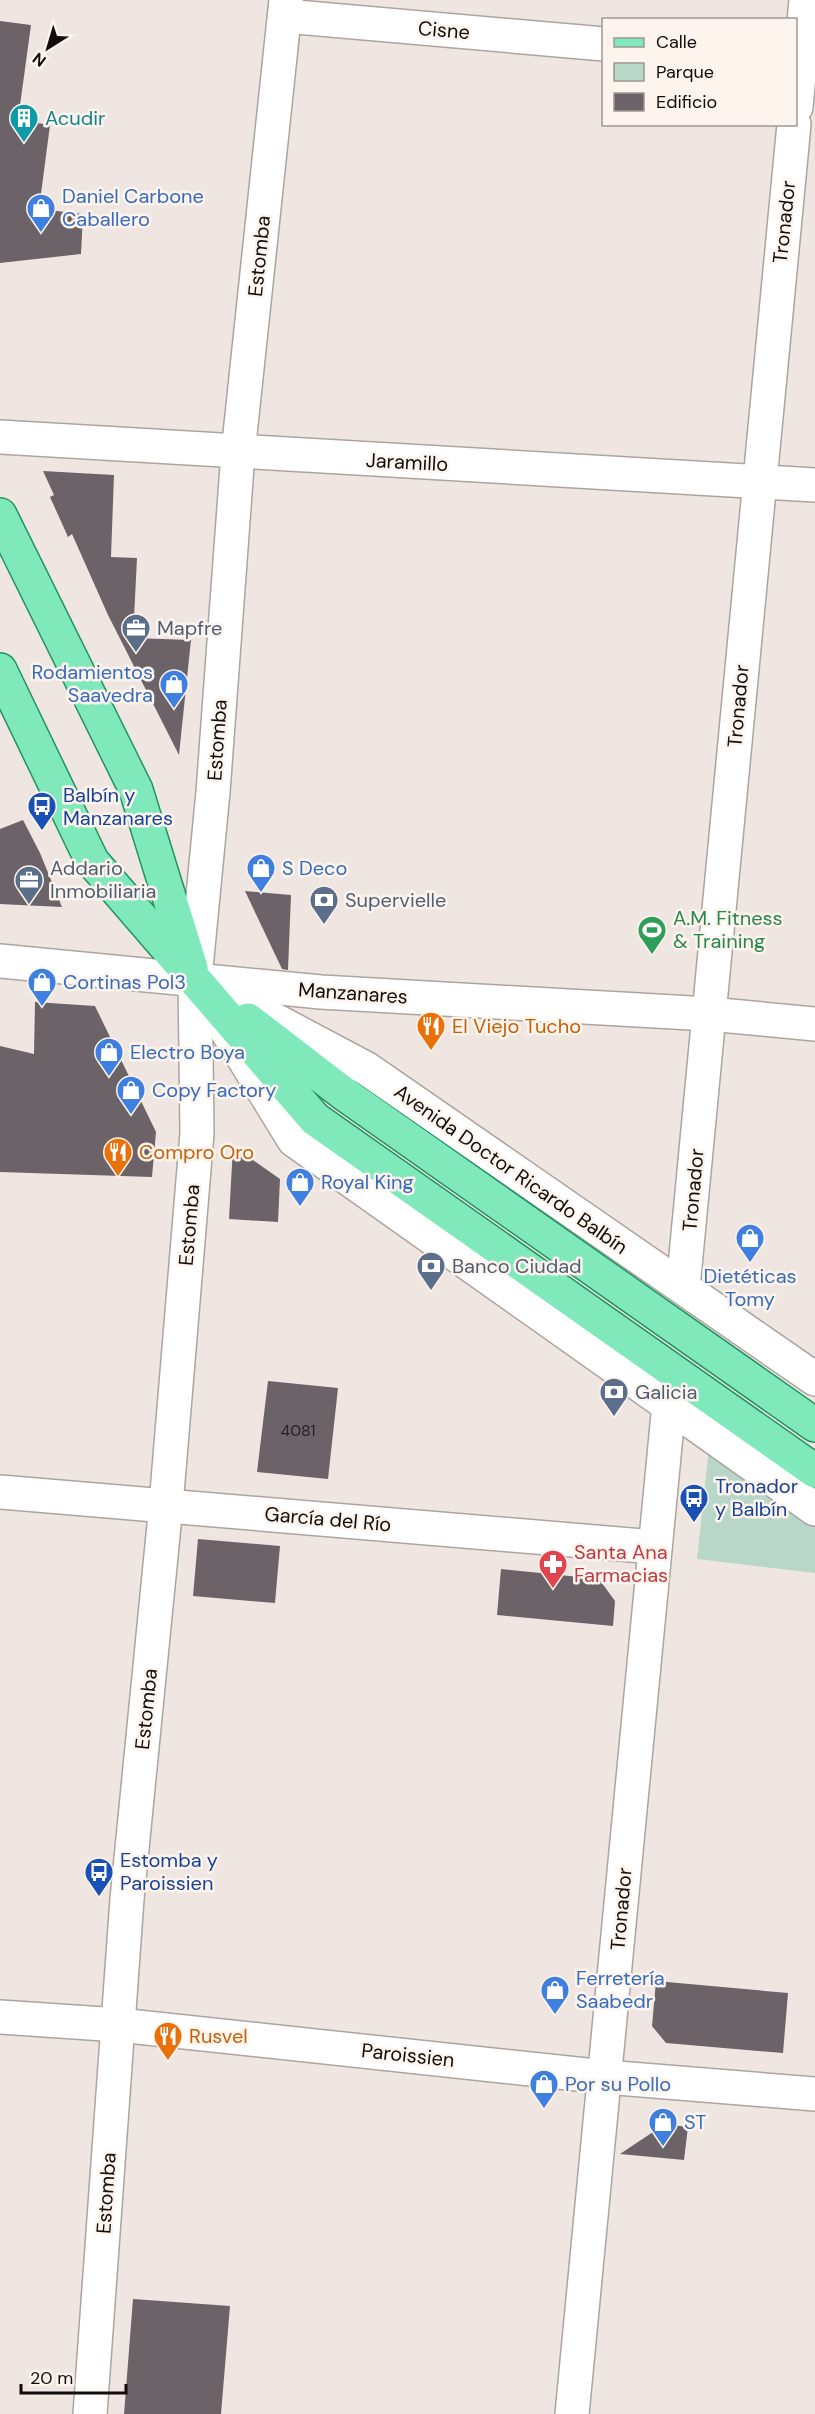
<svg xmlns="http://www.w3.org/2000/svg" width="815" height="2414" font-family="'DM Sans',sans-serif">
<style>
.green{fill:#b8d7c8}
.building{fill:#6b6367}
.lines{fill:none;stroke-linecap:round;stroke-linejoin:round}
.minor-casing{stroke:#aca49e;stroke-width:36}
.major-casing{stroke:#229260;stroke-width:36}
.minor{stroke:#fff;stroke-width:33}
.major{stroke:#80e9bb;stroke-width:33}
.labels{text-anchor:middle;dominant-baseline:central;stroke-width:5;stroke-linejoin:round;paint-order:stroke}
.number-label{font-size:16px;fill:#272222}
.street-label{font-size:20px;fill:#100d0b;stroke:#fdf4ee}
.culture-label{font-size:20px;fill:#0d838f;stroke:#fdf4ee;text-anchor:start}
.shop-label{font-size:20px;fill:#366cbe;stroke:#fdf4ee;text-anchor:start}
.service-label{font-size:20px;fill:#4e5e75;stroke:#fdf4ee;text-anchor:start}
.transit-label{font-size:20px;fill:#164399;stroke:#fdf4ee;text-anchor:start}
.leisure-label{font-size:20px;fill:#27864d;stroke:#fdf4ee;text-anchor:start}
.food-label{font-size:20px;fill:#c56008;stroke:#fdf4ee;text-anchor:start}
.health-label{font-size:20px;fill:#be3a42;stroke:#fdf4ee;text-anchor:start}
</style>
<rect width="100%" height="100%" fill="#f0e6e1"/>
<path class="green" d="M709 1448 815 1520V1573L697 1559Z"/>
<g class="building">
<path d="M0 21 31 25 18 120 50 125 39 209 83 214 81 254 0 263Z"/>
<path d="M43 471 114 475 111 557 137 558 133 638 191 640 179 755 108 615 72 534 68 537 50 497 54 495Z"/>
<path d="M23 820 40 853 62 907 0 904V829Z"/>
<path d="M245 891 291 895 288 970 282 969Z"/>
<path d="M35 1002 95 1006 156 1132 152 1177 0 1172V1046L34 1054Z"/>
<path d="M233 1146 280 1179 278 1222 229 1219Z"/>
<path d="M268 1381 338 1388 328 1479 257 1472Z"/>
<path d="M198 1539 280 1546 275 1603 193 1596Z"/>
<path d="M501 1569 599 1579 615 1601 613 1626 497 1615Z"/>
<path d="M656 1981 788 1993 783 2053 666 2043 652 2026Z"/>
<path d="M665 2124 688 2127 684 2160 620 2154Z"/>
<path d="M133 2299 230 2306 221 2414H124Z"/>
</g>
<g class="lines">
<g class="minor-casing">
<g id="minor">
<path d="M285 16 604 44"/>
<path d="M796 107 806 0"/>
<path d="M0 437 815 485"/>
<path d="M0 961 321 992 709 1014 815 1024"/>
<path d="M239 1001 367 1069 815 1379"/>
<path d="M227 1031 294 1140 815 1509"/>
<path d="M683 1287 794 124"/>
<path d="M0 1492 655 1547"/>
<path d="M0 2017 119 2025 605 2077 815 2094"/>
<path d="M90 2414 127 1899 166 1505 197 1133 195 978 213 792 238 453 286 0"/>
<path d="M572 2414 669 1404"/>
</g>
</g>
<g class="major-casing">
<g id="major">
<path d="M0 515 136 790 191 968"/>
<path d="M0 670 92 861 315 1119 815 1471"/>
<path d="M248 1020 343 1093 815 1425"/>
</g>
</g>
<use href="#minor" class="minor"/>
<use href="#major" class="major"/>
</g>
<defs>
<g id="building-pin" transform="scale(1.5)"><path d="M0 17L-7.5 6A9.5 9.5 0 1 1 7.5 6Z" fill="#0f9aa8" stroke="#fdf4ee"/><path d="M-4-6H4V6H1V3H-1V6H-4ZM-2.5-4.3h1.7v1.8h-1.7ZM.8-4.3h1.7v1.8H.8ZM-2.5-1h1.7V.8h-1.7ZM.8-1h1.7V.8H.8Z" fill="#fff"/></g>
<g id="shop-pin" transform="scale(1.5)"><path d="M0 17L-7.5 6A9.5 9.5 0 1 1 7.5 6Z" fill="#3f7fe0" stroke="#fdf4ee"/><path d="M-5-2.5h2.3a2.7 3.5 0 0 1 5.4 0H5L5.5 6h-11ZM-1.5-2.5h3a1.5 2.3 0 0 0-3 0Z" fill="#fff"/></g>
<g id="office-pin" transform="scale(1.5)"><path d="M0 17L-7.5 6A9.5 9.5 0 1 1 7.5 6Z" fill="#5c6f8a" stroke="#fdf4ee"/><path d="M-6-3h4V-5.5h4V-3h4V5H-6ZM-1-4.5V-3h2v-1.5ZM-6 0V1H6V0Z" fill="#fff"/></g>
<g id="bus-pin" transform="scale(1.5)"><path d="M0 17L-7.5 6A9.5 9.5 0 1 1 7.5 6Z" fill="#1a4fb4" stroke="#fdf4ee"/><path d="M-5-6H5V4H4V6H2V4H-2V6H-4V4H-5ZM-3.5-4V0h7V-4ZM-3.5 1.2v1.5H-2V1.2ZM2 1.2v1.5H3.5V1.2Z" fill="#fff"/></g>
<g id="bank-pin" transform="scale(1.5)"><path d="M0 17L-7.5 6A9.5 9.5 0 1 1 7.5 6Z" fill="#5c6f8a" stroke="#fdf4ee"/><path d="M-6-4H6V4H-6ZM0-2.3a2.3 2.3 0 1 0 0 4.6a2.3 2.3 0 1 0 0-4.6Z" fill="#fff"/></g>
<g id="stadium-pin" transform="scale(1.5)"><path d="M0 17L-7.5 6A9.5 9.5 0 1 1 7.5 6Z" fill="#2e9e5b" stroke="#fdf4ee"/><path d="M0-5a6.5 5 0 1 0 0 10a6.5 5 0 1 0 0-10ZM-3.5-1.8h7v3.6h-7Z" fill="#fff"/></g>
<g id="restaurant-pin" transform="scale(1.5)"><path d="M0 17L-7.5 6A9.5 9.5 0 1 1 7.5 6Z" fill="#e8710a" stroke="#fdf4ee"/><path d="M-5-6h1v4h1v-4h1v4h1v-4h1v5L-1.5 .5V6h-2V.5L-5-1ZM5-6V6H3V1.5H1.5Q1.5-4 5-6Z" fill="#fff"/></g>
<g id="pharmacy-pin" transform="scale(1.5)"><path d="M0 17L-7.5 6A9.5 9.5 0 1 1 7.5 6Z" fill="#e0444e" stroke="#fdf4ee"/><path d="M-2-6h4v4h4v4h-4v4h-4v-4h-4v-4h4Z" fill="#fff"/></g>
</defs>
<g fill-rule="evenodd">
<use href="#building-pin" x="24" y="118"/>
<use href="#shop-pin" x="41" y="208"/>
<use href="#office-pin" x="136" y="628"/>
<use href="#shop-pin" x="174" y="684"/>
<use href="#bus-pin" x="42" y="806"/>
<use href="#shop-pin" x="261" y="868"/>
<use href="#office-pin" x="29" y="880"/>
<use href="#bank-pin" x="324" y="900"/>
<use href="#stadium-pin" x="652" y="930"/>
<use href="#shop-pin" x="42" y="982"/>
<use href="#restaurant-pin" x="431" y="1026"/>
<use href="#shop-pin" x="109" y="1052"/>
<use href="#shop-pin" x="131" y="1090"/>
<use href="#restaurant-pin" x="118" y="1152"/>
<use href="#shop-pin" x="300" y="1182"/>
<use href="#shop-pin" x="750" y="1238"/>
<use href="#bank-pin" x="431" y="1266"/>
<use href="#bank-pin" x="614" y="1392"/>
<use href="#bus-pin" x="694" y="1498"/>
<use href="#pharmacy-pin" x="553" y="1564"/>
<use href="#bus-pin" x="99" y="1872"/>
<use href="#shop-pin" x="555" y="1990"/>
<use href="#restaurant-pin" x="168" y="2036"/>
<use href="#shop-pin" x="544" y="2084"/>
<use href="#shop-pin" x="663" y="2122"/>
</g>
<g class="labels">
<g class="number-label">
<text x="298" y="1430">4081</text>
</g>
<g class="street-label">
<text transform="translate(444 30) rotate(5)">Cisne</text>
<text transform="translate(784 222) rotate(-84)">Tronador</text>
<text transform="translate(259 256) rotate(-84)">Estomba</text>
<text transform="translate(407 462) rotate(3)">Jaramillo</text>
<text transform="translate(738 706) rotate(-85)">Tronador</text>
<text transform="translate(217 740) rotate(-86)">Estomba</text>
<text transform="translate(353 993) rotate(4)">Manzanares</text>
<text transform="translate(511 1169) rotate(35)">Avenida Doctor Ricardo Balbín</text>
<text transform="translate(693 1190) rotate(-85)">Tronador</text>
<text transform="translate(189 1225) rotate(-85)">Estomba</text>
<text transform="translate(328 1519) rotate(5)">García del Río</text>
<text transform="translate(146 1709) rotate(-84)">Estomba</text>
<text transform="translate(621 1909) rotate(-85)">Tronador</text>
<text transform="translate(408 2055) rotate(6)">Paroissien</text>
<text transform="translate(106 2193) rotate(-86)">Estomba</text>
</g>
<g class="culture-label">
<text x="45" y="118">Acudir</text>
</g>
<g class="shop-label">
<text x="62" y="196">Daniel Carbone<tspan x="62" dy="23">Caballero</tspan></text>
<text x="153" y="672" text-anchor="end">Rodamientos<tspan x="153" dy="23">Saavedra</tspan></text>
<text x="282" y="868">S Deco</text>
<text x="63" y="982">Cortinas Pol3</text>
<text x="130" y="1052">Electro Boya</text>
<text x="152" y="1090">Copy Factory</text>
<text x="321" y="1182">Royal King</text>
<text x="750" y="1276" text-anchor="middle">Dietéticas<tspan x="750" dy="23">Tomy</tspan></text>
<text x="576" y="1978">Ferretería<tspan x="576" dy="23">Saabedr</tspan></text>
<text x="565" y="2084">Por su Pollo</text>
<text x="684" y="2122">ST</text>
</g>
<g class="service-label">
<text x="157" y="628">Mapfre</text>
<text x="50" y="868">Addario<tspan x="50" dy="23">Inmobiliaria</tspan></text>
<text x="345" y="900">Supervielle</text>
<text x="452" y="1266">Banco Ciudad</text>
<text x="635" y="1392">Galicia</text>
</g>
<g class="transit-label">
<text x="63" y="795">Balbín y<tspan x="63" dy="23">Manzanares</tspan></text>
<text x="715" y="1486">Tronador<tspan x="715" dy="23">y Balbín</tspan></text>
<text x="120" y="1860">Estomba y<tspan x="120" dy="23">Paroissien</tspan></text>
</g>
<g class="leisure-label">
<text x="673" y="918">A.M. Fitness<tspan x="673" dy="23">&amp; Training</tspan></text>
</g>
<g class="food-label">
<text x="452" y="1026">El Viejo Tucho</text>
<text x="139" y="1152">Compro Oro</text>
<text x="189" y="2036">Rusvel</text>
</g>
<g class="health-label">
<text x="574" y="1552">Santa Ana<tspan x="574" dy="23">Farmacias</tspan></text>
</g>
</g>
<rect x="602" y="18" width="195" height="108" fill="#fdf4ee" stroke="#9e9893" stroke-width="1.5"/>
<rect x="614" y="38" width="30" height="9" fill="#80e9bb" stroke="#9e9893" stroke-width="1.5"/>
<text x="656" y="48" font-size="18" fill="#100d0b">Calle</text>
<rect x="614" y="63" width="30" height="18" fill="#b8d7c8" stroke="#9e9893" stroke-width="1.5"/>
<text x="656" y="78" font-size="18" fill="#100d0b">Parque</text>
<rect x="614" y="93" width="30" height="18" fill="#6b6367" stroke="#9e9893" stroke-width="1.5"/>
<text x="656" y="108" font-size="18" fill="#100d0b">Edificio</text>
<g transform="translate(48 48) rotate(217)" stroke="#fdf4ee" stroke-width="4.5" paint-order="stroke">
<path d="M0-4.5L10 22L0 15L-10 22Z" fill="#100d0b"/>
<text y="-9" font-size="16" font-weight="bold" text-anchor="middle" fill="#100d0b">N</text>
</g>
<path d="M21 2384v9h105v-9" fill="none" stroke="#100d0b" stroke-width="3"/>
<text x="30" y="2384" font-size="18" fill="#100d0b" stroke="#fdf4ee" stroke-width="4.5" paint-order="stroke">20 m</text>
</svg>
